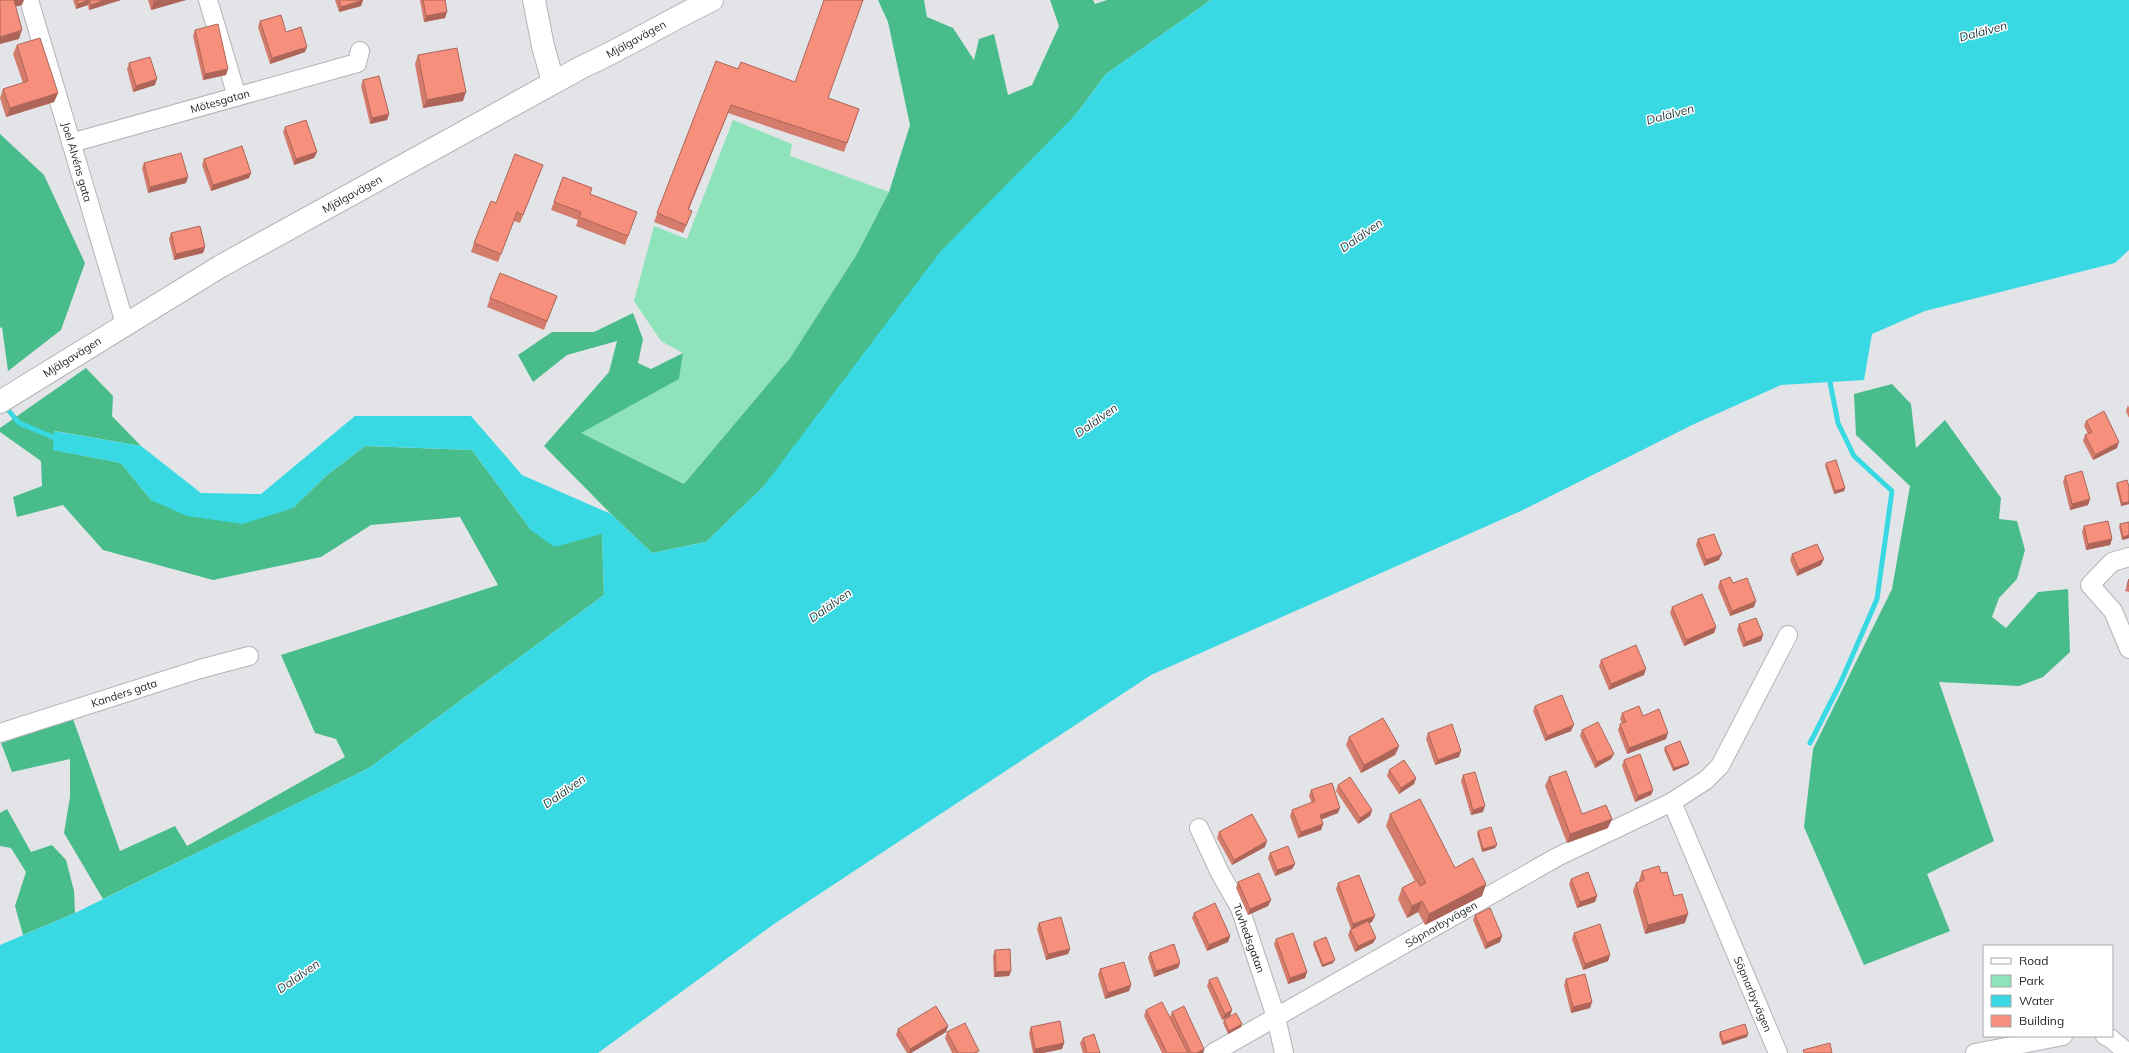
<svg xmlns="http://www.w3.org/2000/svg" width="2129" height="1053" font-family="Mulish,sans-serif">
<style>
.green{fill:#8ee3ba}
.forest{fill:#48bc8b}
.water{fill:#39d9e4}
.lines{fill:none;stroke-linecap:round;stroke-linejoin:round}
.stream{stroke:#39d9e4;stroke-width:5}
.street-casing{stroke:#b3b4b7;stroke-width:20}
.secondary-casing{stroke:#b3b4b7;stroke-width:24}
.street{stroke:#fff;stroke-width:18}
.secondary{stroke:#fff;stroke-width:22}
.wall{fill:#d47c6c}
.shaded-wall{fill:#ac6558}
.building{fill:#f6907d;stroke:#ac6558}
.labels{text-anchor:middle;dominant-baseline:central;stroke-width:3;stroke-linejoin:round;paint-order:stroke}
.street-label{font-size:11px;fill:#252627;stroke:#fff}
.water-label{font-size:12px;font-style:italic;fill:#233c3e;stroke:#fff}
</style>
<rect width="100%" height="100%" fill="#e3e4e8"/>
<path class="green" d="M733 120 792 144 790 156 889 192 857 254 790 358 684 484 580 433 679 379 683 353 661 341 634 301 654 226 687 239Z"/>
<g class="forest">
<path d="M878 0H924L927 17 953 28 974 60 979 39 994 34 1008 95 1032 85 1059 26 1050 0H1093L1095 4 1107 0H1211L1106 74 1077 113 763 487 706 542 652 553 611 514 544 446 609 372 617 341 567 355 533 382 518 355 552 332H594L633 313 643 339 638 363 651 369 683 353 679 379 581 433 684 484 790 358 857 254 889 192 910 125 888 22Z"/>
<path d="M0 134 44 175 85 263 61 330 8 371 2 327 0 328Z"/>
<path d="M86 368 113 396 112 416 141 446 55 431 54 450 121 463 151 500 293 508 327 475 365 446 472 450 531 530 602 534 604 595 369 768 103 899 64 833 70 797V759L12 772 1 743 73 719 120 851 175 826 187 846 345 757 336 739 315 733 281 655 498 585 460 517 371 525 321 557 213 580 103 550 63 505 17 517 13 497 42 486 41 461 0 432V428Z"/>
<path d="M1892 384 1911 404 1916 448 1945 420 2001 498 1999 519 2017 521 2025 550 2017 579 1999 598 1992 617 2006 628 2038 592 2068 589 2070 652 2043 677 2019 686 1939 682 1994 841 1927 874 1950 931 1864 965 1804 827 1813 749 1892 589 1910 486 1856 435 1854 394Z"/>
<path d="M7 809 31 852 52 845 66 860 74 891 75 913 23 935 15 906 26 872 11 848 0 846V813Z"/>
</g>
<path class="water" d="M1211 0H2129V250L2115 263 1925 311 1872 334 1864 380 1781 385 1692 425 1523 510 1151 675 774 924 598 1053H0V945L75 913 369 768 604 595 602 534 554 547 531 530 472 450 365 446 327 475 293 508 243 524 187 516 151 500 121 463 53 450 54 431 141 446 201 493 261 494 355 416H471L522 475 611 514 652 553 706 542 763 487 940 252 1077 113 1106 74Z"/>
<g class="lines">
<g class="stream">
<path d="M4 405 19 423 60 440"/>
<path d="M1810 743 1840 684 1877 599 1892 491 1854 456 1838 423 1829 377"/>
</g>
<g class="street-casing">
<g id="street">
<path d="M29 0 125 324"/>
<path d="M208 0 237 97"/>
<path d="M71 143 357 63 360 51"/>
<path d="M2129 557 2112 562 2090 585 2113 611 2129 649"/>
<path d="M0 733 200 669 249 656"/>
<path d="M1672 802 1706 780 1720 766 1788 635"/>
<path d="M1199 828 1220 873 1240 908 1276 1017 1284 1053"/>
<path d="M2105 1036 2110 1038 2128 1053"/>
<path d="M1213 1053 1557 857 1672 802 1778 1053"/>
<path d="M1975 1053 2063 1036"/>
</g>
</g>
<g class="secondary-casing">
<g id="secondary">
<path d="M534 0 543 46 553 82"/>
<path d="M0 402 221 266 582 67C626 47 668 21 712 0"/>
</g>
</g>
<use href="#street" class="street"/>
<use href="#secondary" class="secondary"/>
</g>
<g class="wall">
<path d="M73 0H121L89 10 88 5 76 9Z"/>
<path d="M148 0H186L151 10Z"/>
<path d="M335 0H363L361 6 339 12Z"/>
<path d="M420 0H445L447 12 445 18 424 22Z"/>
<path d="M260 21 286 32 305 52 270 64 258 27Z"/>
<path d="M195 30 226 75 203 80 193 36Z"/>
<path d="M17 45 58 93 54 102 6 117 0 98 3 89 23 83 13 54Z"/>
<path d="M418 55 463 101 423 108 415 64Z"/>
<path d="M716 61 738 69 795 82 828 98 859 109 844 152 728 113 689 209V219L683 233 654 222Z"/>
<path d="M129 63 155 85 133 92 127 69Z"/>
<path d="M363 80 389 114 387 120 370 124 361 86Z"/>
<path d="M285 127 317 152 314 158 294 165 283 132Z"/>
<path d="M204 159 251 173 249 178 211 191 202 165Z"/>
<path d="M144 163 188 177 186 183 148 193 142 168Z"/>
<path d="M543 165 520 223 514 221 498 262 471 252 474 243 496 203Z"/>
<path d="M563 177 590 194 637 212 625 245 576 226 578 220 551 210Z"/>
<path d="M171 233 205 247 203 253 174 260 169 239Z"/>
<path d="M557 296 544 330 487 307 490 298Z"/>
<path d="M2128 405 2129 408V418L2126 411Z"/>
<path d="M2086 421 2117 448 2093 460 2083 441 2085 435 2088 434 2084 426Z"/>
<path d="M1826 463 1845 488 1844 491 1834 494 1825 466Z"/>
<path d="M2065 476 2090 499 2088 505 2070 510 2063 482Z"/>
<path d="M2117 483 2129 487V504L2121 506 2116 486Z"/>
<path d="M2129 522V538L2122 540 2119 527 2120 524Z"/>
<path d="M2084 526 2112 539 2110 545 2086 550 2082 532Z"/>
<path d="M1698 539 1719 560 1704 566 1696 545Z"/>
<path d="M1792 554 1821 565 1797 576 1790 560Z"/>
<path d="M2129 579V592L2125 591Z"/>
<path d="M1720 581 1733 583 1754 607 1730 616 1718 587Z"/>
<path d="M1672 607 1716 627 1714 633 1684 646 1670 613Z"/>
<path d="M1739 624 1763 635 1761 641 1743 647 1737 630Z"/>
<path d="M1601 660 1644 675 1609 690 1599 666Z"/>
<path d="M1535 706 1571 731 1545 741 1533 711Z"/>
<path d="M1622 713 1643 716 1666 739 1627 754 1618 730 1620 724 1622 723 1620 719Z"/>
<path d="M1582 730 1611 759 1595 768 1580 736Z"/>
<path d="M1428 733 1459 757 1435 765 1426 739Z"/>
<path d="M1349 737 1399 746 1395 755 1361 773 1346 745Z"/>
<path d="M1665 747 1689 763 1688 765 1673 771 1664 750Z"/>
<path d="M1624 760 1653 790 1651 795 1635 802 1622 766Z"/>
<path d="M1389 770 1416 778 1414 784 1399 794 1387 776Z"/>
<path d="M1463 775 1483 812 1471 815 1461 781Z"/>
<path d="M1549 777 1582 814 1608 828 1567 843 1545 786Z"/>
<path d="M1338 785 1372 810 1370 816 1358 824 1336 791Z"/>
<path d="M1311 790 1338 813 1321 819 1323 824 1321 830 1298 838 1290 816 1292 810 1312 803 1309 796Z"/>
<path d="M1390 814 1455 868 1486 884 1482 896 1425 925 1418 912 1407 918 1398 899 1402 888 1415 881 1386 826Z"/>
<path d="M1478 831 1495 848 1482 852 1477 834Z"/>
<path d="M1219 832 1265 847 1232 865 1217 838Z"/>
<path d="M1270 853 1295 864 1292 869 1275 876 1268 858Z"/>
<path d="M1642 871 1661 873 1674 896 1685 923 1645 934 1633 891 1636 883 1639 882V880Z"/>
<path d="M1571 879 1597 896 1595 902 1577 908 1569 884Z"/>
<path d="M1238 882 1271 900 1268 906 1248 915 1236 888Z"/>
<path d="M1338 883 1372 922 1369 923 1376 938 1373 943 1355 952 1348 935 1350 930 1351 929 1336 889Z"/>
<path d="M1194 913 1230 936 1228 942 1207 951 1192 918Z"/>
<path d="M1475 915 1502 936 1500 942 1485 949 1473 920Z"/>
<path d="M1039 923 1070 949 1068 954 1046 960 1037 929Z"/>
<path d="M1574 933 1610 955 1608 961 1583 970 1572 939Z"/>
<path d="M1276 939 1307 972 1305 978 1288 984 1274 944Z"/>
<path d="M1314 942 1333 963 1322 967 1313 945Z"/>
<path d="M995 950 1011 971 1009 976 994 977 993 956Z"/>
<path d="M1150 953 1180 963 1178 968 1154 977 1148 958Z"/>
<path d="M1100 969 1131 985 1129 991 1105 999 1098 975Z"/>
<path d="M1566 979 1592 1002 1590 1008 1571 1013 1564 985Z"/>
<path d="M1209 980 1232 1010 1230 1016 1222 1020 1207 986Z"/>
<path d="M1146 1010 1170 1017 1172 1012 1203 1053H1162L1144 1016Z"/>
<path d="M1224 1020 1241 1027 1228 1034 1223 1023Z"/>
<path d="M948 1026 946 1032 911 1053H907L896 1035 898 1029Z"/>
<path d="M1031 1027 1064 1043 1062 1049 1043 1053H1033L1029 1033Z"/>
<path d="M947 1032 978 1053H952L945 1038Z"/>
<path d="M1720 1032 1747 1037 1722 1045 1719 1035Z"/>
<path d="M1083 1038 1100 1053H1083L1080 1043Z"/>
</g>
<g class="shaded-wall">
<path d="M13 0H24L22 5 10 8Z"/>
<path d="M89 0H90L88 5 76 9 78 4Z"/>
<path d="M105 0H121L89 10 91 5Z"/>
<path d="M160 0H186L151 10 154 2Z"/>
<path d="M363 0 361 6 339 12 341 7Z"/>
<path d="M447 12 445 18 424 22 426 16Z"/>
<path d="M22 30 19 39 0 44V37Z"/>
<path d="M307 47 305 52 270 64 272 58Z"/>
<path d="M228 69 226 75 203 80 205 74Z"/>
<path d="M157 79 155 85 133 92 136 86Z"/>
<path d="M466 92 463 101 423 108 427 100Z"/>
<path d="M58 93 54 102 6 117 10 108Z"/>
<path d="M731 105 728 113 685 218 688 209Z"/>
<path d="M389 114 387 120 370 124 372 118Z"/>
<path d="M317 152 314 158 294 165 296 159Z"/>
<path d="M251 173 249 178 211 191 213 185Z"/>
<path d="M188 177 186 183 148 193 150 187Z"/>
<path d="M692 211 689 219 683 233 686 225Z"/>
<path d="M205 247 203 253 174 260 176 254Z"/>
<path d="M2119 442 2117 448 2093 460 2095 455Z"/>
<path d="M1845 488 1844 491 1834 494 1835 491Z"/>
<path d="M2090 499 2088 505 2070 510 2072 504Z"/>
<path d="M2129 502V504L2121 506 2122 503Z"/>
<path d="M2129 535V538L2122 540 2123 537Z"/>
<path d="M2112 539 2110 545 2086 550 2088 544Z"/>
<path d="M1722 554 1719 560 1704 566 1706 560Z"/>
<path d="M1824 559 1821 565 1797 576 1799 570Z"/>
<path d="M1756 601 1754 607 1730 616 1732 611Z"/>
<path d="M1716 627 1714 633 1684 646 1686 640Z"/>
<path d="M1763 635 1761 641 1743 647 1746 642Z"/>
<path d="M1646 669 1644 675 1609 690 1611 684Z"/>
<path d="M1574 725 1571 731 1545 741 1547 736Z"/>
<path d="M1668 733 1666 739 1627 754 1629 748Z"/>
<path d="M1399 746 1395 755 1361 773 1364 765Z"/>
<path d="M1461 751 1459 757 1435 765 1438 760Z"/>
<path d="M1614 754 1611 759 1595 768 1597 762Z"/>
<path d="M1689 763 1688 765 1673 771 1674 768Z"/>
<path d="M1416 778 1414 784 1399 794 1401 788Z"/>
<path d="M1653 790 1651 795 1635 802 1638 796Z"/>
<path d="M1485 806 1483 812 1471 815 1473 810Z"/>
<path d="M1340 808 1338 813 1318 821 1320 815Z"/>
<path d="M1372 810 1370 816 1358 824 1360 818Z"/>
<path d="M1612 819 1608 828 1567 843 1570 834Z"/>
<path d="M1323 824 1321 830 1298 838 1301 832Z"/>
<path d="M1267 841 1265 847 1232 865 1234 860Z"/>
<path d="M1497 845 1495 848 1482 852 1483 849Z"/>
<path d="M1295 864 1292 869 1275 876 1277 870Z"/>
<path d="M1486 884 1482 896 1425 925 1429 914Z"/>
<path d="M1597 896 1595 902 1577 908 1580 902Z"/>
<path d="M1271 900 1268 906 1248 915 1250 909Z"/>
<path d="M1422 901 1418 912 1407 918 1412 906Z"/>
<path d="M1688 914 1685 923 1645 934 1648 925Z"/>
<path d="M1375 916 1372 922 1351 930 1353 924Z"/>
<path d="M1230 936 1228 942 1207 951 1209 945Z"/>
<path d="M1502 936 1500 942 1485 949 1487 943Z"/>
<path d="M1376 938 1373 943 1355 952 1358 946Z"/>
<path d="M1070 949 1068 954 1046 960 1048 954Z"/>
<path d="M1610 955 1608 961 1583 970 1585 964Z"/>
<path d="M1335 960 1333 963 1322 967 1323 965Z"/>
<path d="M1180 963 1178 968 1154 977 1156 971Z"/>
<path d="M1011 971 1009 976 994 977 996 972Z"/>
<path d="M1307 972 1305 978 1288 984 1290 978Z"/>
<path d="M1131 985 1129 991 1105 999 1108 993Z"/>
<path d="M1592 1002 1590 1008 1571 1013 1573 1007Z"/>
<path d="M1232 1010 1230 1016 1222 1020 1225 1014Z"/>
<path d="M1242 1024 1241 1027 1228 1034 1229 1031Z"/>
<path d="M948 1026 946 1032 911 1053H909L910 1049Z"/>
<path d="M1748 1034 1747 1037 1722 1045 1723 1042Z"/>
<path d="M1064 1043 1062 1049 1043 1053H1034L1035 1049Z"/>
<path d="M1204 1049 1203 1053H1196Z"/>
</g>
<g class="building">
<path d="M0 0H14L22 30 0 37Z"/>
<path d="M77 0H89L78 4Z"/>
<path d="M90 0H105L91 5Z"/>
<path d="M154 0H160L154 2Z"/>
<path d="M339 0H363L341 7Z"/>
<path d="M423 0H445L447 12 426 16Z"/>
<path d="M824 0H863L828 98 859 109 847 143 731 105 688 209 692 211 686 225 657 213 716 61 738 69 741 62 795 82Z"/>
<path d="M281 15 286 32 301 27 307 47 272 58 260 21Z"/>
<path d="M218 24 228 69 205 74 195 30Z"/>
<path d="M40 38 58 93 10 108 3 89 28 81 17 45Z"/>
<path d="M457 48 466 92 427 100 418 55Z"/>
<path d="M150 57 157 79 136 86 129 63Z"/>
<path d="M379 76 389 114 372 118 363 80Z"/>
<path d="M306 120 317 152 296 159 285 127Z"/>
<path d="M242 146 251 173 213 185 204 159Z"/>
<path d="M181 153 188 177 150 187 144 163Z"/>
<path d="M515 154 543 165 523 215 517 212 501 254 474 243 491 201 496 203Z"/>
<path d="M563 177 592 188 590 194 637 212 628 236 579 217 581 212 554 202Z"/>
<path d="M200 226 205 247 176 254 171 233Z"/>
<path d="M500 273 557 296 547 321 490 298Z"/>
<path d="M2104 411 2119 442 2095 455 2085 435 2092 432 2086 421Z"/>
<path d="M1836 460 1845 488 1835 491 1826 463Z"/>
<path d="M2082 471 2090 499 2072 504 2065 476Z"/>
<path d="M2127 480 2129 487V502L2122 503 2117 483Z"/>
<path d="M2108 521 2112 539 2088 544 2084 526Z"/>
<path d="M2129 522V535L2123 537 2120 524Z"/>
<path d="M1714 534 1722 554 1706 560 1698 539Z"/>
<path d="M1817 544 1824 559 1799 570 1792 554Z"/>
<path d="M1730 577 1733 583 1747 578 1756 601 1732 611 1720 581Z"/>
<path d="M2129 579V586L2127 585Z"/>
<path d="M1702 594 1716 627 1686 640 1672 607Z"/>
<path d="M1756 618 1763 635 1746 642 1739 624Z"/>
<path d="M1636 645 1646 669 1611 684 1601 660Z"/>
<path d="M1562 695 1574 725 1547 736 1535 706Z"/>
<path d="M1639 706 1643 716 1659 709 1668 733 1629 748 1620 724 1626 722 1622 713Z"/>
<path d="M1383 718 1399 746 1364 765 1349 737Z"/>
<path d="M1598 722 1614 754 1597 762 1582 730Z"/>
<path d="M1452 724 1461 751 1438 760 1428 733Z"/>
<path d="M1680 741 1689 763 1674 768 1665 747Z"/>
<path d="M1640 754 1653 790 1638 796 1624 760Z"/>
<path d="M1404 760 1416 778 1401 788 1389 770Z"/>
<path d="M1566 771 1582 814 1606 805 1612 819 1570 834 1549 777Z"/>
<path d="M1475 772 1485 806 1473 810 1463 775Z"/>
<path d="M1350 777 1372 810 1360 818 1338 785Z"/>
<path d="M1332 783 1340 808 1320 815 1323 824 1301 832 1292 810 1315 801 1311 790Z"/>
<path d="M1420 799 1455 868 1473 858 1486 884 1429 914 1422 901 1412 906 1402 888 1417 880 1420 886 1426 883 1390 814Z"/>
<path d="M1252 814 1267 841 1234 860 1219 832Z"/>
<path d="M1491 827 1497 845 1483 849 1478 831Z"/>
<path d="M1288 846 1295 864 1277 870 1270 853Z"/>
<path d="M1659 866 1661 873 1667 872 1674 896 1682 894 1688 914 1648 925 1636 883 1644 880 1642 871Z"/>
<path d="M1588 872 1597 896 1580 902 1571 879Z"/>
<path d="M1259 873 1271 900 1250 909 1238 882Z"/>
<path d="M1359 875 1375 916 1353 924 1338 883Z"/>
<path d="M1215 903 1230 936 1209 945 1194 913Z"/>
<path d="M1490 908 1502 936 1487 943 1475 915Z"/>
<path d="M1061 917 1070 949 1048 954 1039 923Z"/>
<path d="M1368 921 1376 938 1358 946 1350 930Z"/>
<path d="M1600 924 1610 955 1585 964 1574 933Z"/>
<path d="M1293 933 1307 972 1290 978 1276 939Z"/>
<path d="M1326 937 1335 960 1323 965 1314 942Z"/>
<path d="M1174 944 1180 963 1156 971 1150 953Z"/>
<path d="M1010 949 1011 971 996 972 995 950Z"/>
<path d="M1124 962 1131 985 1108 993 1100 969Z"/>
<path d="M1585 974 1592 1002 1573 1007 1566 979Z"/>
<path d="M1217 977 1232 1010 1225 1014 1209 980Z"/>
<path d="M1162 1002 1188 1053H1167L1146 1010Z"/>
<path d="M936 1006 948 1026 910 1049 898 1029Z"/>
<path d="M1184 1006 1204 1049 1196 1053H1191L1172 1012Z"/>
<path d="M1236 1013 1242 1024 1229 1031 1224 1020Z"/>
<path d="M1060 1021 1064 1043 1035 1049 1031 1027Z"/>
<path d="M965 1023 979 1051 974 1053H958L947 1032Z"/>
<path d="M1745 1024 1748 1034 1723 1042 1720 1032Z"/>
<path d="M1094 1034 1100 1053H1087L1083 1038Z"/>
<path d="M1830 1043 1832 1053H1804L1803 1050Z"/>
</g>
<g class="labels">
<g class="street-label">
<text transform="translate(636 39) rotate(-29)">Mjälgavägen</text>
<text transform="translate(220 101) rotate(-16)">Mötesgatan</text>
<text transform="translate(77 162) rotate(74)">Joel Alvéns gata</text>
<text transform="translate(352 194) rotate(-29)">Mjälgavägen</text>
<text transform="translate(72 357) rotate(-32)">Mjälgavägen</text>
<text transform="translate(124 693) rotate(-18)">Kanders gata</text>
<text transform="translate(1441 924) rotate(-30)">Söpnarbyvägen</text>
<text transform="translate(1249 938) rotate(70)">Tuvhedsgatan</text>
<text transform="translate(1753 994) rotate(67)">Söpnarbyvägen</text>
</g>
<g class="water-label">
<text transform="translate(1983 31) rotate(-15)">Dalälven</text>
<text transform="translate(1670 114) rotate(-15)">Dalälven</text>
<text transform="translate(1361 235) rotate(-35)">Dalälven</text>
<text transform="translate(1096 420) rotate(-35)">Dalälven</text>
<text transform="translate(830 605) rotate(-35)">Dalälven</text>
<text transform="translate(564 791) rotate(-35)">Dalälven</text>
<text transform="translate(298 976) rotate(-35)">Dalälven</text>
</g>
</g>
<rect x="1983" y="945" width="130" height="92" fill="#ffffff" stroke="#a8a8a9"/>
<rect x="1991" y="958" width="20" height="6" fill="#ffffff" stroke="#a8a8a9"/>
<text x="2019" y="965" font-size="12" fill="#252627">Road</text>
<rect x="1991" y="975" width="20" height="12" fill="#8ee3ba" stroke="#a8a8a9"/>
<text x="2019" y="985" font-size="12" fill="#252627">Park</text>
<rect x="1991" y="995" width="20" height="12" fill="#39d9e4" stroke="#a8a8a9"/>
<text x="2019" y="1005" font-size="12" fill="#252627">Water</text>
<rect x="1991" y="1015" width="20" height="12" fill="#f6907d" stroke="#a8a8a9"/>
<text x="2019" y="1025" font-size="12" fill="#252627">Building</text>
</svg>
